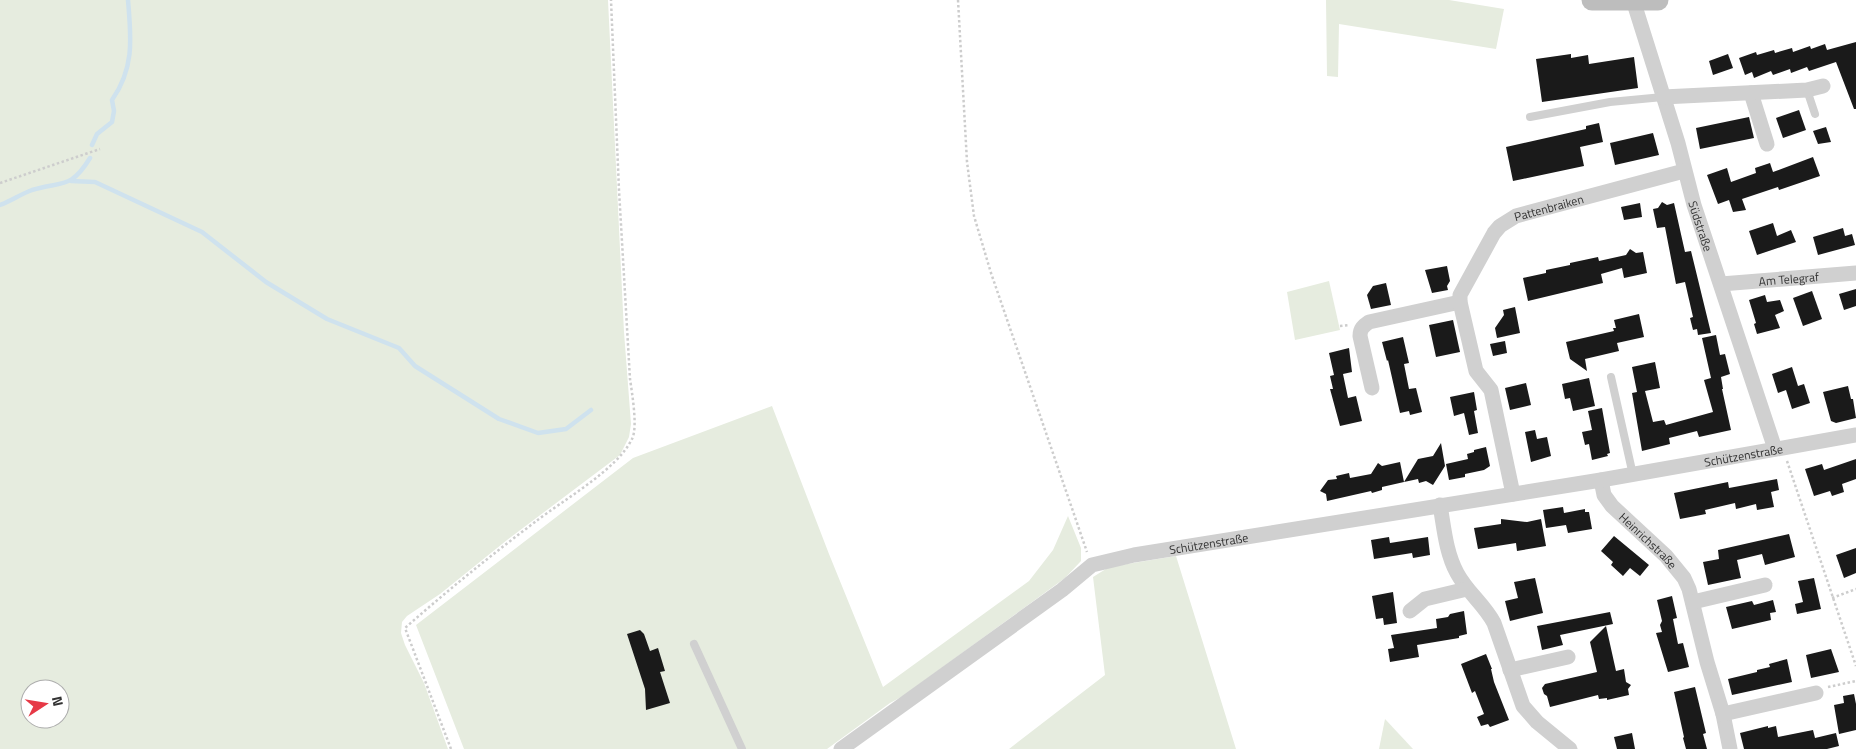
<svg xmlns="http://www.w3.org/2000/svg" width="1856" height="749" font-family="'Titillium Web',sans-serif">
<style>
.green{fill:#e6ecdf;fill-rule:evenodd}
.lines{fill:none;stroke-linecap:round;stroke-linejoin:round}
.stream{stroke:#cfe2ee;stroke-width:4.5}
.building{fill:#1a1a1a}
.path{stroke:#cdcdcd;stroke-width:2.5;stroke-dasharray:2.5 2.5;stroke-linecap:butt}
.lane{stroke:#d0d0d0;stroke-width:8}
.street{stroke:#d0d0d0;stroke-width:15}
.secondary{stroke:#bdbdbd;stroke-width:21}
.labels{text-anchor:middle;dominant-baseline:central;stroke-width:5;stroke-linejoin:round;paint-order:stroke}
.street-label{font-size:12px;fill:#333;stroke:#fff}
</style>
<rect width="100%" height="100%" fill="#fff"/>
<g class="green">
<path d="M0 0H608L624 332 631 424 629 437 620 455 507 540 440 594 407 616 402 622 401 633 405 645 424 683 448 749H0ZM30 689H60V719H30Z"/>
<path d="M1326 0H1449L1504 9 1496 49 1339 24 1338 77 1327 76Z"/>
<path d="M1329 281 1340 330 1295 340 1287 292Z"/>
<path d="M772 406 829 554 883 687 1029 581 1053 550 1068 516 1081 548V561L1065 578 903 696 890 703 827 749H464L416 625 633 458Z"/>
<path d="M1176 556 1236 749H1009L1105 675 1093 577 1109 567Z"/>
<path d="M1385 719 1413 749H1379Z"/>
</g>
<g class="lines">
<g class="stream">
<path d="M92 145 97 134 112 122 114 111 112 100C135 67 131 37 128 0"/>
<path d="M71 181 95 182 202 232 266 282 327 319 399 348 415 366 499 419 538 433 566 429 591 410"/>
<path d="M0 205C11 201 21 194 32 190 63 181 71 189 90 158"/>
</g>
</g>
<g class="building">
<path d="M1856 42V109H1854L1836 62 1809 71 1807 67 1791 73 1790 69 1773 75 1771 71 1754 78 1752 72 1745 75 1739 58 1756 52 1757 55 1774 50 1775 53 1792 48 1793 52 1810 46 1811 49 1825 44 1827 50Z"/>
<path d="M1571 54V58L1588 55 1589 64 1634 57 1638 88 1542 102 1536 59Z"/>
<path d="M1728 54 1733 68 1713 75 1709 61Z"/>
<path d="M1799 110 1806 130 1783 138 1776 118Z"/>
<path d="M1749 117 1754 138 1700 149 1696 128Z"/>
<path d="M1599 123 1603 142 1580 147 1584 166 1513 181 1506 147 1586 129V126Z"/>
<path d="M1826 127 1831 142 1818 144 1813 131Z"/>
<path d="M1653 133 1659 155 1615 165 1610 143Z"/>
<path d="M1813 157 1820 176 1779 190 1778 187 1742 199 1746 210 1733 212 1729 200 1718 204 1707 175 1727 168 1731 182 1756 173 1755 168 1770 163 1773 172Z"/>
<path d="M1662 202 1667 205 1674 203 1685 252 1691 251 1711 333 1698 335 1697 329 1693 330 1690 318 1693 317 1685 282 1676 284 1665 227 1657 228 1653 209 1658 208Z"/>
<path d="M1640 203 1642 217 1624 220 1621 207Z"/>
<path d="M1773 223 1777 236 1791 230 1796 242 1757 255 1749 231Z"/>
<path d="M1843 228 1845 236 1852 234 1855 245 1818 255 1813 237Z"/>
<path d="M1630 249 1636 253 1643 252 1647 273 1624 278 1622 268 1601 274 1603 283 1528 301 1523 278 1546 273V270L1570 265V263L1598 257 1599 261 1626 255Z"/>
<path d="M1447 266 1450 281 1447 286 1448 290 1432 293 1425 270Z"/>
<path d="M1386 283 1391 305 1371 309 1367 295 1373 286Z"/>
<path d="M1856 289V306L1844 310 1839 294Z"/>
<path d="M1812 291 1822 319 1803 326 1793 298Z"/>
<path d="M1765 295 1767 302 1780 300 1784 311 1775 315 1780 328 1757 334 1754 324 1756 323 1749 300Z"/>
<path d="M1515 307 1520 333 1497 338 1495 328 1504 315 1503 310Z"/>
<path d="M1639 314 1644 337 1617 343 1619 351 1585 359 1587 371 1570 359 1566 342 1614 331 1613 328H1616L1614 320Z"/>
<path d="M1453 320 1460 352 1436 357 1429 325Z"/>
<path d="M1716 335 1720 355 1725 354 1730 374 1721 377 1723 389H1722L1731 430 1699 437 1697 431 1669 438 1670 444 1642 451 1632 393 1637 392 1632 367 1655 362 1660 388 1645 391 1653 422 1664 420 1666 425 1713 412 1704 380 1711 378 1702 338Z"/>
<path d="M1403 337 1409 363 1404 364 1409 389 1416 388 1422 412 1410 415 1409 411 1400 413 1388 360 1387 361 1382 342Z"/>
<path d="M1505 341 1507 353 1493 356 1490 344Z"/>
<path d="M1349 348 1352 372 1343 374 1348 398 1356 396 1362 421 1340 426 1330 389H1333L1330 376 1334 375 1329 353Z"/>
<path d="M1792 367 1798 386 1804 384 1810 403 1792 409 1786 390 1778 393 1772 374Z"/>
<path d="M1589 378 1595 406 1573 411 1570 398 1565 399 1562 384Z"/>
<path d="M1526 383 1531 405 1510 410 1505 388Z"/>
<path d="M1848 386 1851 399H1853L1856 418 1836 423 1831 421 1823 392Z"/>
<path d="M1474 392 1477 410 1474 411 1478 433 1469 435 1464 413 1454 416 1450 397Z"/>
<path d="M1602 408 1610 453 1607 454 1608 456 1592 460 1589 444 1585 445 1582 432 1592 430 1588 411Z"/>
<path d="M1535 430 1537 439 1547 437 1551 456 1531 462 1525 432Z"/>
<path d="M1441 443 1445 466 1433 485 1426 481 1419 483 1418 479 1404 482 1418 459 1433 456Z"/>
<path d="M1486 447 1490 466 1484 470 1465 474V477L1449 480 1446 464 1468 459 1467 454 1474 452V450Z"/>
<path d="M1856 459V479L1842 484 1844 492 1832 496 1830 491 1814 496 1805 469 1822 464 1824 470Z"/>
<path d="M1400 462 1404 482 1382 487V490L1372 493 1371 491 1327 501 1326 494 1320 491 1328 480 1337 479 1336 476 1349 473 1350 478 1371 474 1378 463 1382 466Z"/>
<path d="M1777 479 1779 490 1771 492 1774 507 1757 510 1756 504 1736 509 1735 503 1705 510 1706 514 1680 519 1674 493 1728 482 1729 488Z"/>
<path d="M1563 507 1564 513 1585 509V512H1589L1592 529 1568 533 1566 525 1546 528 1543 510Z"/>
<path d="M1501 519 1527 522 1541 519 1546 546 1517 551 1516 543 1478 549 1474 528 1501 524Z"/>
<path d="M1789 534 1795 557 1765 565 1762 554 1737 560 1741 578 1708 585 1703 562 1719 559 1718 550Z"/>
<path d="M1614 536 1649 565 1640 576 1630 568 1623 576 1611 565 1613 562 1601 551Z"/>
<path d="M1389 537 1390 543 1428 537 1430 555 1413 558 1412 553 1374 559 1371 540Z"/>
<path d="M1856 548V573L1844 578 1836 555Z"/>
<path d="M1535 578 1543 613 1510 621 1505 601 1518 598 1514 582Z"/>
<path d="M1814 578 1821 609 1797 614 1795 604 1803 602 1798 581Z"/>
<path d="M1393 592 1397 623 1384 625 1383 618 1376 619 1372 596Z"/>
<path d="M1672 596 1677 618 1673 619 1678 644 1683 643 1689 667 1668 672 1656 633 1662 632 1660 625 1662 621 1657 600Z"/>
<path d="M1773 600 1776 612 1770 613 1771 620 1732 629 1726 607 1752 601 1754 605Z"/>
<path d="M1464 611 1467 634 1459 636V638L1417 645 1419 657 1390 662 1388 649 1394 648 1391 635 1437 628 1436 619 1448 617 1450 614Z"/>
<path d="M1610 612 1613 624 1560 635 1563 645 1542 650 1537 626Z"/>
<path d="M1606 626 1616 671 1624 669 1626 682 1631 685 1628 689 1629 695 1607 700V698L1599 699 1598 695 1550 707 1547 696 1544 694 1542 688 1545 684 1597 672 1590 642Z"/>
<path d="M640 630 644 634 650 651 658 648 665 671 660 672 670 703 646 710 645 689 627 634Z"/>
<path d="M1831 649 1839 672 1811 678 1806 655Z"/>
<path d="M1486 654 1492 669H1491L1494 682 1509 720 1490 727 1488 724 1481 726 1477 717 1484 714 1475 691 1472 693 1461 664Z"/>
<path d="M1787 659 1792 682 1732 695 1728 679 1757 672V670L1770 667 1769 664Z"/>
<path d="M1695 687 1706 733 1703 734 1707 749H1686L1683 738 1684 737 1674 692Z"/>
<path d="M1854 694 1856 704V730L1839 734 1834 705 1844 703 1843 696Z"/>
<path d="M1768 726V728L1776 726 1778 737 1813 730 1815 738 1836 733 1839 746 1827 749H1744L1740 733Z"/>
<path d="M1632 733 1635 749H1617L1614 737Z"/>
</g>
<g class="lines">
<g class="path">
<path d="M958 0 967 162 974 216 991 273 1087 552"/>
<path d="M0 183 100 149"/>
<path d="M1340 326 1349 325"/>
<path d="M1787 461 1856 666"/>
<path d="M1832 598 1856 589"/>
<path d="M1828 687 1856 681"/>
<path d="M451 749 405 628C447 591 490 556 535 522 563 500 617 470 632 439 638 428 632 393 630 379L619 190 611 0"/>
</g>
<g class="lane">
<path d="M1807 90 1815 114"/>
<path d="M1530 117 1610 102 1663 97"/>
<path d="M1611 377 1633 475"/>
<path d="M694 644 742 749"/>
</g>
<g class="street">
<path id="s1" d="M1633 0 1678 143 1694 205 1775 449"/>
<path d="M1751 93 1767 144"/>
<path d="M1663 97 1807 90 1823 86"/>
<path id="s2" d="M1721 284 1856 273"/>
<path d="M1372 388 1360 336C1360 329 1363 326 1369 322L1460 302"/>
<path id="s3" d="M1601 480 1604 495 1612 506 1666 556 1684 578 1689 589 1707 662 1723 714 1730 749"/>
<path id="s4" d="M1513 494 1491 390 1476 371 1460 302V295L1494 233 1500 226 1516 216 1684 171"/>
<path d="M1440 505C1444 528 1446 553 1457 573 1467 592 1484 604 1494 623L1523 706 1537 722 1570 749"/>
<path d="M1693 602 1765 585"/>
<path d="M1410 611 1425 599 1467 589"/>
<path d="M1510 670 1568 657"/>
<path d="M1723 714 1816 693"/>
<path id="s5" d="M841 749 1062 590 1092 565 1134 555 1601 480 1856 435"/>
</g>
<path class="secondary" d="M1592 0H1658"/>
</g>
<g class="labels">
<g class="street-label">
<text stroke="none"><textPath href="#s4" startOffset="341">Pattenbraiken</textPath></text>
<text stroke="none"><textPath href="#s1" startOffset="236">Südstraße</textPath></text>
<text stroke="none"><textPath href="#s2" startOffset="68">Am Telegraf</textPath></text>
<text stroke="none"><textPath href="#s5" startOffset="972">Schützenstraße</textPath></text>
<text stroke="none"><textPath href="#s3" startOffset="79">Heinrichstraße</textPath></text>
<text stroke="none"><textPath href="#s5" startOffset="430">Schützenstraße</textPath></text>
</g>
</g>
<g transform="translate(45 704) rotate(78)"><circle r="24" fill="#ffffff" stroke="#adadad"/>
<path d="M0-4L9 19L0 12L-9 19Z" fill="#e63946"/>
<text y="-8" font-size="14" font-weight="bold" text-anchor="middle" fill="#333333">N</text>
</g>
</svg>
